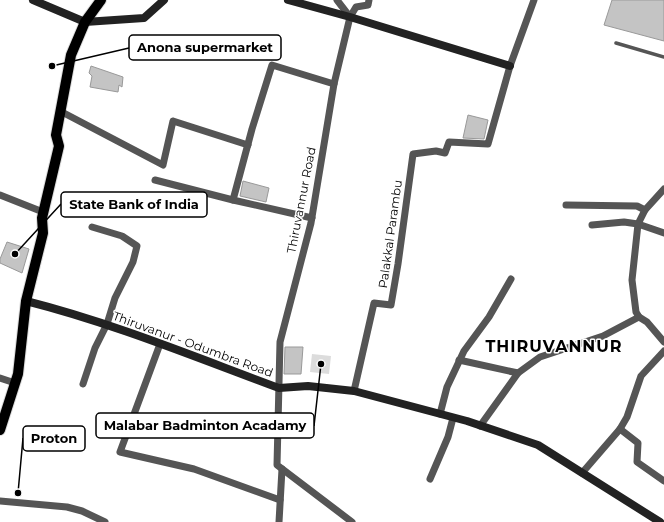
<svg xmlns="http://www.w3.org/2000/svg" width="664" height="522" font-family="Montserrat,sans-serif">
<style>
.green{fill:#dcdcdc}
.building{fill:#c4c4c4;stroke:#999}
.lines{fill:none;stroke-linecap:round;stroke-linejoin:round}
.primary-casing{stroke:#dbdbdb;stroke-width:12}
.lane{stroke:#555;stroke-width:3.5}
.street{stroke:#555;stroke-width:7}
.secondary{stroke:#222;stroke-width:8}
.primary{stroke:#000;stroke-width:10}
.labels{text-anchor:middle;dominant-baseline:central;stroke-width:3;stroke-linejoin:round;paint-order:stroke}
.street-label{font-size:12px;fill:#000;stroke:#fff}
.district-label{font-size:16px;font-weight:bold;letter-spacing:1px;fill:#000;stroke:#fff}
.leader{fill:none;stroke:#000;stroke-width:1.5}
.callout-dot{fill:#000;stroke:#fff;stroke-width:1.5}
.callout{fill:#fff;stroke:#000;stroke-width:1.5}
.callout-label{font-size:13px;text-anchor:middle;font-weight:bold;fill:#000}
</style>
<rect width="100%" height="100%" fill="#fff"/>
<path class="green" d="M312 354 331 356 329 374 310 372Z"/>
<g class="building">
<path d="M612 0H664V41L604 25Z"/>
<path d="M91 66 123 77 122 87 119 85 118 92 90 87 92 76 89 73Z"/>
<path d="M468 115 488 120 484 139 463 138Z"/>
<path d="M243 181 269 188 266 202 240 196Z"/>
<path d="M7 242 29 249 22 273 0 263V259Z"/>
<path d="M285 347H303L301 374H284Z"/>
</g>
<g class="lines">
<g class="primary-casing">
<path id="primary" d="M0 430 18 374 26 301 43 233 42 218 59 146 56 135 71 55 85 22 101 0"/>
</g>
<path class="lane" d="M616 43 664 57"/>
<g class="street">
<path d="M337 0 350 17"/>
<path d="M60 111 163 165 173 121 248 145"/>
<path d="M155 180 233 200"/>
<path d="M664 189 645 210 638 224 632 280 636 312 639 317 647 322 664 342"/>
<path d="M0 195 43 212"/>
<path d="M566 205 637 206 645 210"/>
<path d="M312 218 233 200 252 129 272 65 334 84"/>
<path d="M592 225 624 222 638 224 664 233"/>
<path d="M160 344 120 452 194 469 280 500"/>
<path d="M459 360 518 373 540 357 603 336 639 317"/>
<path d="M0 378 15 383"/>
<path d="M83 384 95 348 107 324 115 298 133 262 137 246 122 236 92 227"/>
<path d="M354 391 374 303 391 305 398 264 413 154 436 151 445 153 449 142 488 144 510 66 534 0"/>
<path d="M440 414 447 387 464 351 489 317 511 279"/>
<path d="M480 426 518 373"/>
<path d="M620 429 638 443 637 462 664 481"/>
<path d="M582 473 620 429 627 417 641 376 664 351"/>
<path d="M430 479 448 437 453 418"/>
<path d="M0 501 67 507 82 511 105 522"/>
<path d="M279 522 282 469"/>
<path d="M352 522 277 465 280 342 311 223 334 84 350 17 356 7 368 5 369 0"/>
</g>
<g class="secondary">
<path d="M33 0 85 22 144 18 164 0"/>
<path d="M288 0 350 17 510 66"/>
<path d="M26 301C113 323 195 357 279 388L308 386 354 391 467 421 538 445 660 522"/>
</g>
<use href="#primary" class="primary"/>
</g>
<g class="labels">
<g class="street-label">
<text transform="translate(301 200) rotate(-79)">Thiruvannur Road</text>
<text transform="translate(390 234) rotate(-82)">Palakkal Parambu</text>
<text transform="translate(193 344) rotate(20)">Thiruvanur - Odumbra Road</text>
</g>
<g class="district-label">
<text x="554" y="346">THIRUVANNUR</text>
</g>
</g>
<path class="leader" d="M52 66L129 48M15 254L61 204M321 364L314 426M18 493L23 438"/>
<g class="callout-dot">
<circle cx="52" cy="66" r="4"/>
<circle cx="15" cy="254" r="4"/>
<circle cx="321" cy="364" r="4"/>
<circle cx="18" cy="493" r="4"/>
</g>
<g class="callout">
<rect x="129" y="35" width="152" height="25" rx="4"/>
<rect x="61" y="192" width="146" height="25" rx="4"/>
<rect x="96" y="413" width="218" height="25" rx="4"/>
<rect x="23" y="426" width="62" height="25" rx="4"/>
</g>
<g class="callout-label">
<text x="205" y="52">Anona supermarket</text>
<text x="134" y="209">State Bank of India</text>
<text x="205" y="430">Malabar Badminton Acadamy</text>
<text x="54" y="443">Proton</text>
</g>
</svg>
